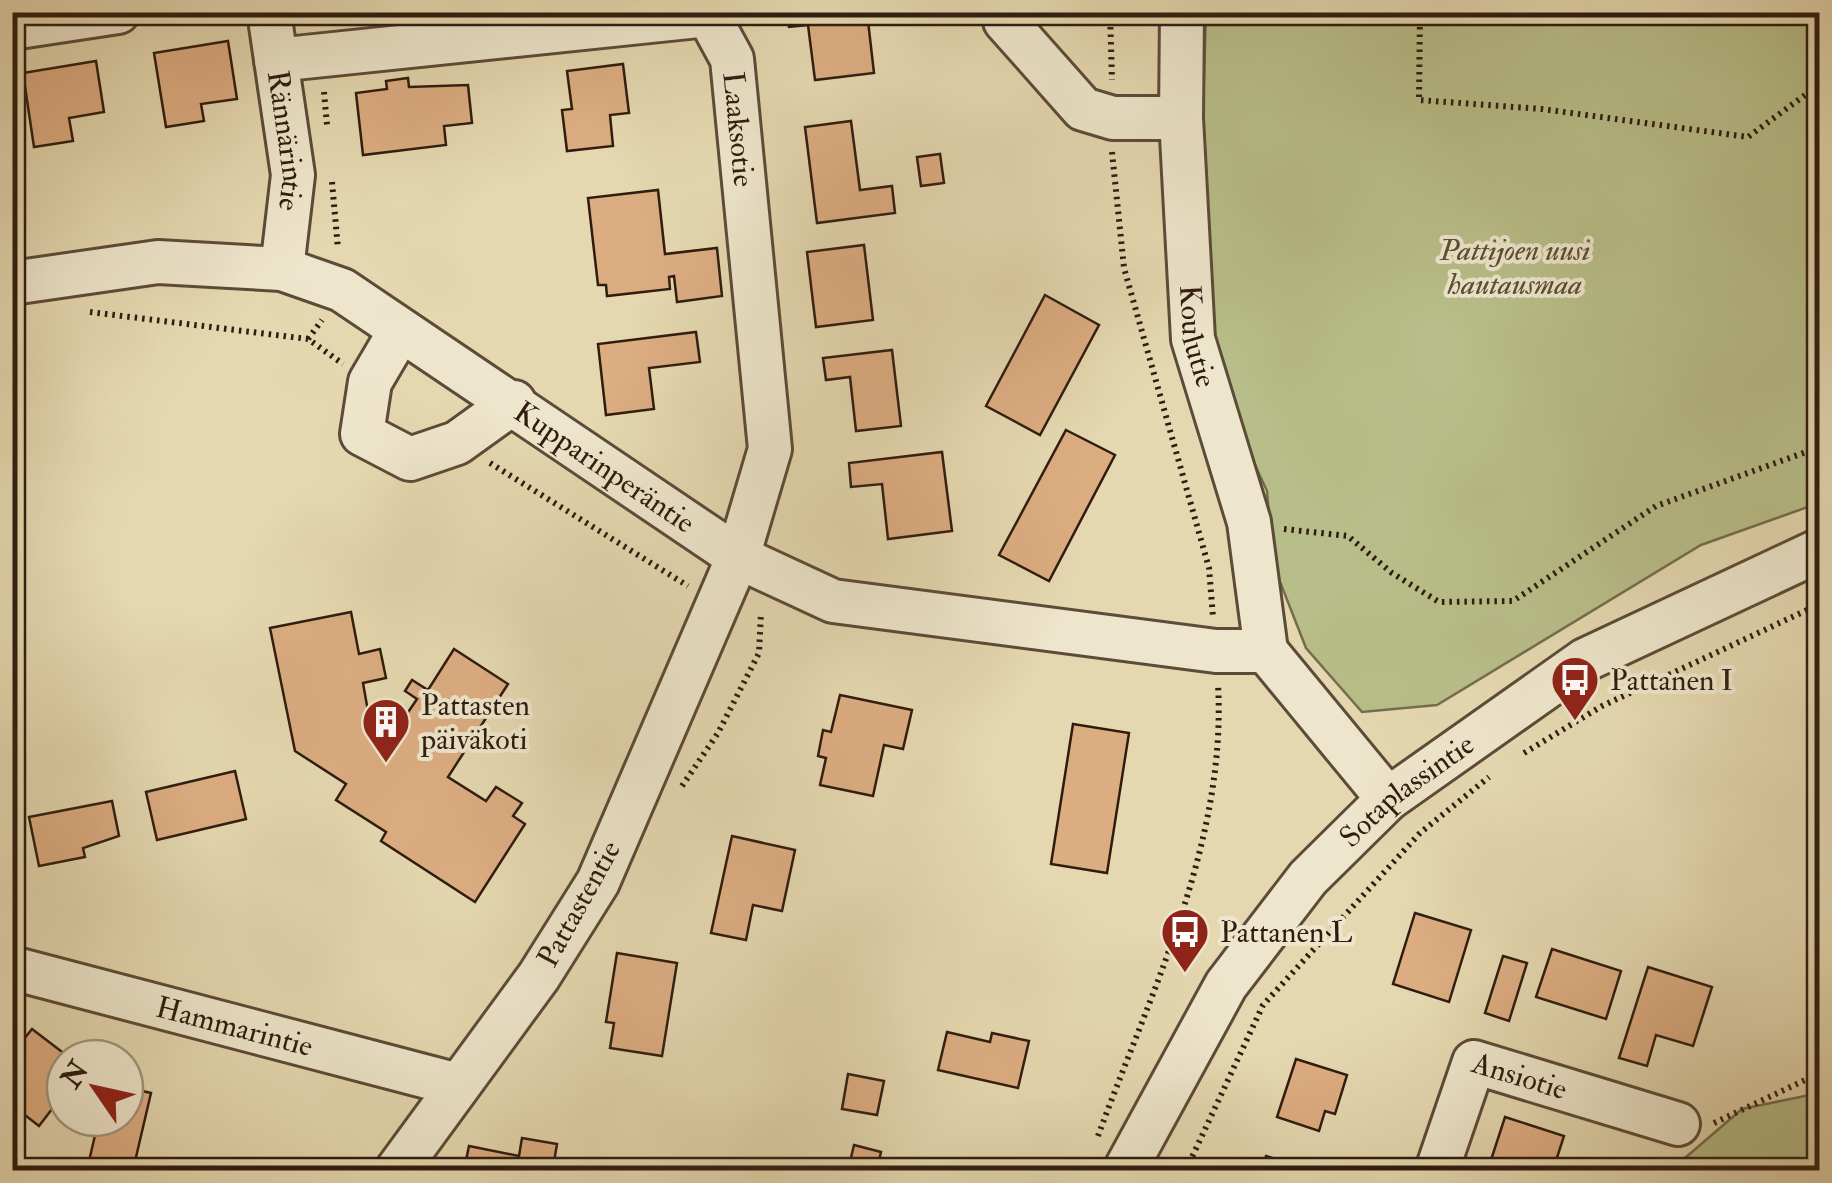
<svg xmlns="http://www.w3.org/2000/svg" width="1832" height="1183" font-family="'IM FELL Double Pica',serif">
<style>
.green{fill:#b8be89;stroke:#746d4c;stroke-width:2.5}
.building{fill:#ddad82;stroke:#2f1c10;stroke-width:2.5}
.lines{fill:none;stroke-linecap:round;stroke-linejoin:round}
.minor-casing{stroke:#5c4b38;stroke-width:48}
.path{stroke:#2f1c10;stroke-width:6;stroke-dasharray:2.5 5;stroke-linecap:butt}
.minor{stroke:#eee6cc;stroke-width:42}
.labels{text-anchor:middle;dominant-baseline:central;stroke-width:8;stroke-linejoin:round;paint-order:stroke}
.street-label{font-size:30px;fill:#2f1c10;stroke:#eee6cc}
.park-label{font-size:30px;font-style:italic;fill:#584d34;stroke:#eee6cc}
.poi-label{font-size:30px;fill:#2f1c10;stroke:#eee6cc;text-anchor:start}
</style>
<rect width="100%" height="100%" fill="#e5d8b0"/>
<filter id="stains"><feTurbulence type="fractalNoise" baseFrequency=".002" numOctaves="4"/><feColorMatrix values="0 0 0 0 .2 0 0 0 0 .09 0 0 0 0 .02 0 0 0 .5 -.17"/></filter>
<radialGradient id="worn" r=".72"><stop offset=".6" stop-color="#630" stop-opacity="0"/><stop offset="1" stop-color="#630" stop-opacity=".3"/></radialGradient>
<g class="green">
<path d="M1206 13H1819V503L1701 545 1437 705 1362 712 1306 648 1273 564 1267 491 1218 384 1199 241Z"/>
<path d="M1819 1093V1170H1671L1742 1109Z"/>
</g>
<g class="building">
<path d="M787 12H867L874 73 815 80 808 25 789 27Z"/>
<path d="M228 41 237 99 201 104 204 121 166 127 154 53Z"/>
<path d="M96 61 104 112 69 118 73 141 34 147 23 73Z"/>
<path d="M623 64 629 113 610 115 613 146 567 151 562 110 572 109 567 71Z"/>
<path d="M408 78 409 87 468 85 472 123 444 126 446 145 363 155 356 93 387 89 386 81Z"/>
<path d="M851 121 860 190 892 186 895 213 817 223 805 127Z"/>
<path d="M940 154 944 183 921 186 917 157Z"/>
<path d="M658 190 665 254 717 248 722 296 677 302 674 276 669 277 670 289 607 296 606 285H598L588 198Z"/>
<path d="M864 245 873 320 816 327 807 252Z"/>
<path d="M1045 295 1099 325 1040 435 986 406Z"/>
<path d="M696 332 700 362 649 368 654 409 606 415 598 344Z"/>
<path d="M892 350 901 426 856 431 850 377 826 380 823 358Z"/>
<path d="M1066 430 1115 455 1049 581 999 555Z"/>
<path d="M942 452 952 531 888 539 882 484 851 487 849 463Z"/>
<path d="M351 612 359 654 380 649 386 678 363 683 369 717 394 733 417 699 405 691 412 680 428 690 454 649 508 684 448 777 486 801 496 787 522 803 513 816 525 824 475 902 381 841 386 832 336 800 346 784 295 751 270 628Z"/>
<path d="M840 695 912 710 903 749 884 745 873 796 820 785 826 758 818 756 823 730 831 732Z"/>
<path d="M1073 724 1129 733 1107 873 1051 864Z"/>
<path d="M235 771 246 819 157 840 146 792Z"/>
<path d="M112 801 119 836 83 848 85 857 39 866 29 817Z"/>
<path d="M732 836 795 850 782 911 753 905 746 940 711 933Z"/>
<path d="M1415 913 1471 930 1449 1002 1393 984Z"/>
<path d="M1552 949 1621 971 1606 1019 1536 997Z"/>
<path d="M617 953 677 963 662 1056 610 1048 614 1023 606 1022Z"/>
<path d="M1503 956 1527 963 1509 1021 1485 1013Z"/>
<path d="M1648 967 1712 987 1693 1046 1656 1035 1647 1066 1619 1058Z"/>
<path d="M32 1029 70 1058H65V1092L39 1126 21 1112 12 1123V1054Z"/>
<path d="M947 1032 990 1042 992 1033 1029 1041 1018 1088 938 1070Z"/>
<path d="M1296 1059 1347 1075 1335 1114 1325 1111 1319 1131 1277 1117Z"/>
<path d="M848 1074 884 1081 877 1115 842 1109Z"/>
<path d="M125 1087 151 1093 133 1170H87L99 1118H125Z"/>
<path d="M1505 1117 1564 1136 1553 1170H1497L1499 1166 1490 1163Z"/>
<path d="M522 1138 557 1144 554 1162 595 1170H464L469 1146 519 1156Z"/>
<path d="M854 1145 881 1152 877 1170H848Z"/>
<path d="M1266 1156 1312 1170H1261Z"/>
</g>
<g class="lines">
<g class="minor-casing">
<g id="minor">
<path id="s1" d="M269 12 293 175 282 269"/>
<path d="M1005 12V21L1083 109 1113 118H1181"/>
<path id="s2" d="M1182 12 1181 118 1193 339 1249 522 1266 651"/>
<path d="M12 28 118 12"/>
<path id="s3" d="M276 60 708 15 732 59 770 449 738 557 598 882 539 976 397 1170"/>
<path id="s4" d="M12 283 158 262 282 269 342 290 738 557 833 601 1216 651H1266L1388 799"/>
<path d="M400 331 370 382 362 434 410 459 457 443 514 402"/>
<path id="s5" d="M12 968 458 1085"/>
<path id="s6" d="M1125 1170 1226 985 1308 878 1388 799 1585 660 1820 550"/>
<path id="s7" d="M1437 1170 1474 1062 1678 1124"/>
</g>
</g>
<g class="path">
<path d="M1110 12 1112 80"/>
<path d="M1420 12 1419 100 1542 109 1748 137 1820 84"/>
<path d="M324 92 327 125"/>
<path d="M1112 152 1124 268 1209 568 1213 617"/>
<path d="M332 182 338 249"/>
<path d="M90 312 308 339 343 364"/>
<path d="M308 339 322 320"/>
<path d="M490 463 688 586"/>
<path d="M1284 529 1348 536 1392 573 1439 602 1513 601 1656 506 1820 447"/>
<path d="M1524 753 1602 706 1820 604"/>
<path d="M682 786 718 733 759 653 761 613"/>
<path d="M1168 946 1193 958"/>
<path d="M1714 1123 1820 1073"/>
<path d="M1098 1136C1151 991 1227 842 1218 684"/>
<path d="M1186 1170 1263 1005 1420 833 1489 777"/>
</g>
<use href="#minor" class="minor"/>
</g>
<defs>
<g id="bus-pin" transform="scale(2.5)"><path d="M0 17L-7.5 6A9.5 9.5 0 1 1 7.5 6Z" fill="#8f2418" stroke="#eee6cc"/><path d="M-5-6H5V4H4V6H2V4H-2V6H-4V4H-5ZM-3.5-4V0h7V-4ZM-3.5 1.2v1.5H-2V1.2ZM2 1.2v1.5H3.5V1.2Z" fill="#fff"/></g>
<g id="building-pin" transform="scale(2.5)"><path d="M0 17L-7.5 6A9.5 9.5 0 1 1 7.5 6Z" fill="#8f2418" stroke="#eee6cc"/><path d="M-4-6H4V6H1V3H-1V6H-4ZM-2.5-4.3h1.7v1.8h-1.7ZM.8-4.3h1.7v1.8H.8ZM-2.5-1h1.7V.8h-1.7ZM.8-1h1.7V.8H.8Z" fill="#fff"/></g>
</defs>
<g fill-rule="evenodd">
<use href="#bus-pin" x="1575" y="680"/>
<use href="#building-pin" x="386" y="722"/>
<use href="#bus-pin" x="1185" y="932"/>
</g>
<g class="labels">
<g class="street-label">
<text stroke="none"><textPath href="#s3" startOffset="555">Laaksotie</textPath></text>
<text stroke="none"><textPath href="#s1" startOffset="130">Rännärintie</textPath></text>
<text stroke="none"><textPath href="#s2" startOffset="325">Koulutie</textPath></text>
<text stroke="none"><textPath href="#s4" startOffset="652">Kupparinperäntie</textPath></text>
<text stroke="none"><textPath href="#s6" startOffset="478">Sotaplassintie</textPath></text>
<text transform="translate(579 904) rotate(-61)">Pattastentie</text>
<text stroke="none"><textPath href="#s5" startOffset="230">Hammarintie</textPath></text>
<text stroke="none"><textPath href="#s7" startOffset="162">Ansiotie</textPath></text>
</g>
<g class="park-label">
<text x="1515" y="250">Pattijoen uusi<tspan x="1515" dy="34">hautausmaa</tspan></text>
</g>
<g class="poi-label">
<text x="1610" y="680">Pattanen I</text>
<text x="421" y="705">Pattasten<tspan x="421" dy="34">päiväkoti</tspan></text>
<text x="1220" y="932">Pattanen L</text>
</g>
</g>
<rect width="1832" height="1183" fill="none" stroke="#e5d8b0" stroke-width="50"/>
<rect x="15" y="15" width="1802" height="1153" fill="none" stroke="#2f1c10" stroke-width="5"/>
<rect x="25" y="25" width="1782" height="1133" fill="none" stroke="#2f1c10" stroke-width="2.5"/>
<g transform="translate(95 1088) rotate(304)"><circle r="48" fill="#eee6cc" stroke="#a29581" stroke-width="2.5"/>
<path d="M0-8L18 38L0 25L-18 38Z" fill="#8f2418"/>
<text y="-15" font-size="28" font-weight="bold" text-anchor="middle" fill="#2f1c10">N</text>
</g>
<rect width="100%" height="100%" filter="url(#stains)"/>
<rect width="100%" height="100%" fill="url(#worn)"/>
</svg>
